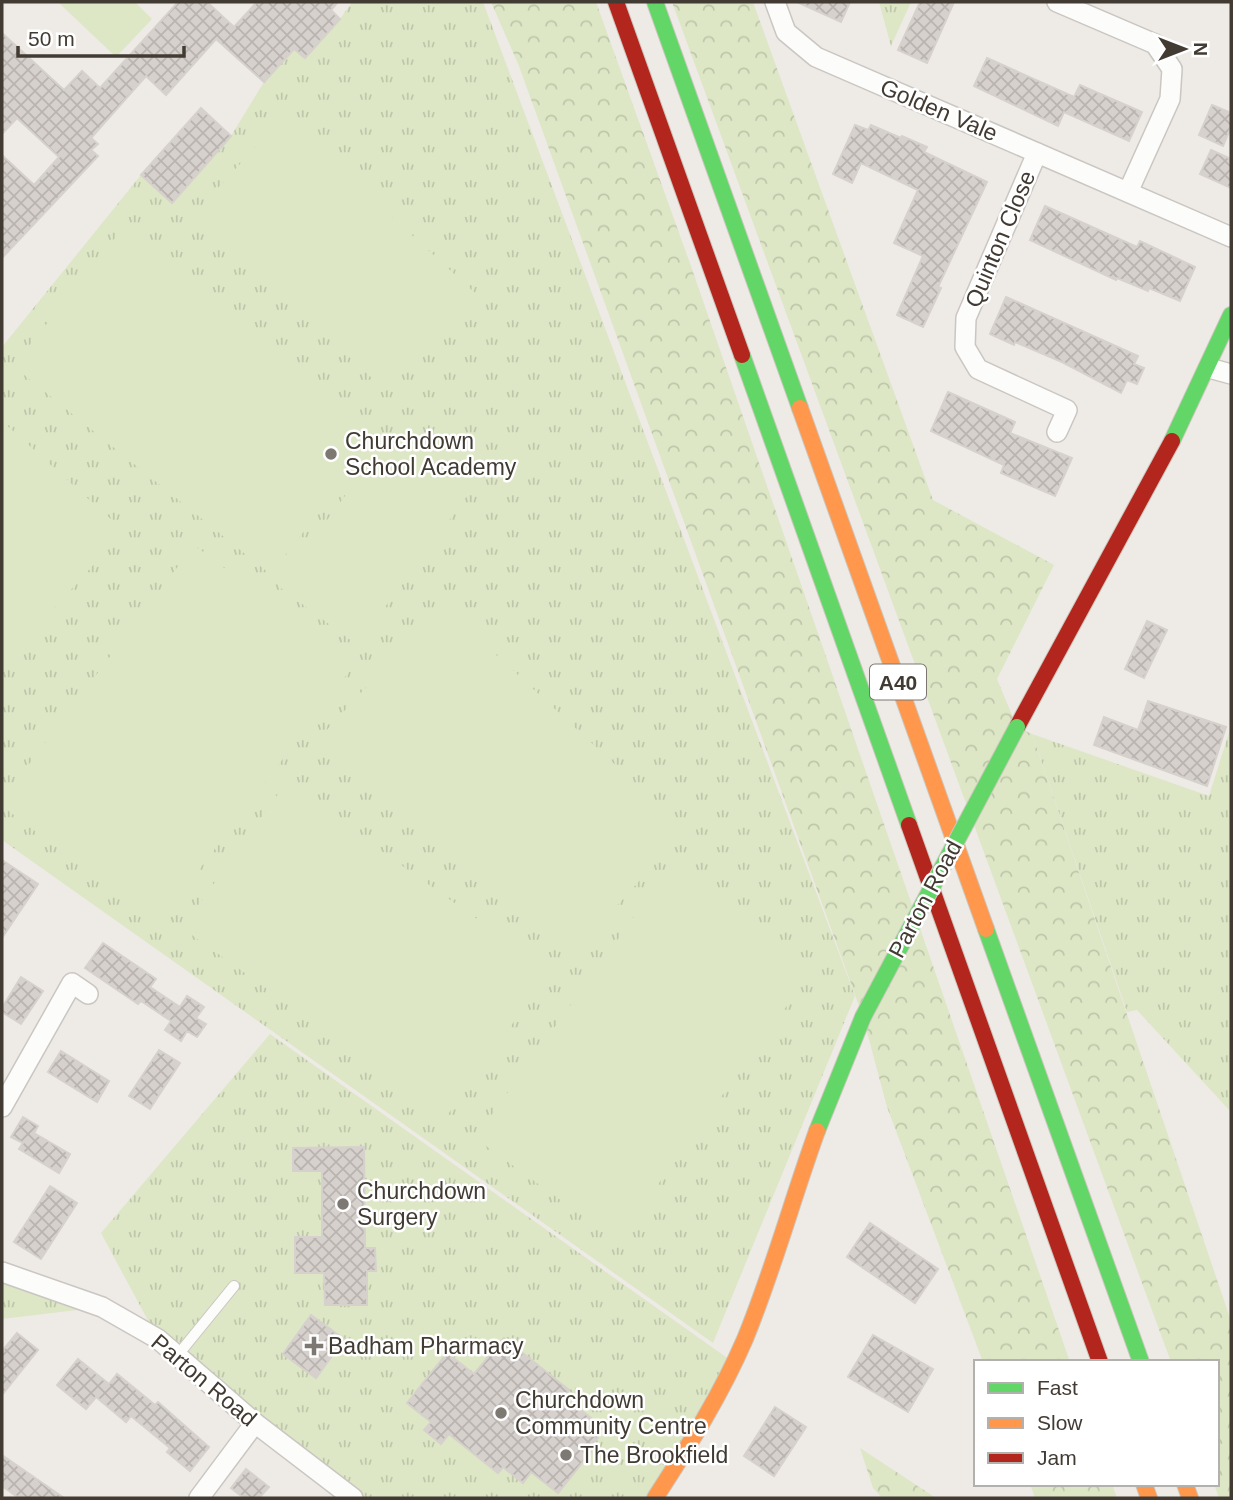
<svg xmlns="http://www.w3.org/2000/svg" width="1233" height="1500" font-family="Arial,sans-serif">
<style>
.grass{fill:url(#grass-tufts)}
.forest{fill:url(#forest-crowns)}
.garden{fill:#dde7c6}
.building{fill:url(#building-cross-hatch);stroke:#d6d1cc;stroke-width:2}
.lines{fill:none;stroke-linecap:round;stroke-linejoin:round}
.lane-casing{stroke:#cac6c2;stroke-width:12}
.street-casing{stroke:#cac6c2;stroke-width:22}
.fast-casing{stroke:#ccc7bd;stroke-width:18}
.slow-casing{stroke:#ccc7bd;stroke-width:18}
.jam-casing{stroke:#ccc7bd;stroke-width:18}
.lane{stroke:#fcfcfb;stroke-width:10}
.street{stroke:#fcfcfb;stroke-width:19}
.fast{stroke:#63d668;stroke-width:16}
.slow{stroke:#ff974d;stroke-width:16}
.jam{stroke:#b3261e;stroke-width:16}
.fast-bridge-casing{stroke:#ccc7bd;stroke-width:18;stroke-linecap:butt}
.fast-bridge{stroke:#63d668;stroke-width:16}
.poi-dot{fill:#7e7872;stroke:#fff;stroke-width:2.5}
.labels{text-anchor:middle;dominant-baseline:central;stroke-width:5;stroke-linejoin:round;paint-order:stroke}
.shield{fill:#fff;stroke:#7b7670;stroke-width:2}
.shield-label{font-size:21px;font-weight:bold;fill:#423b33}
.street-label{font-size:23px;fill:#423b33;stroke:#fff}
.poi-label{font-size:23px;fill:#423b33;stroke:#fff;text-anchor:start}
</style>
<defs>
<pattern id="grass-tufts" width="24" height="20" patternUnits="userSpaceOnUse" patternTransform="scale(1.75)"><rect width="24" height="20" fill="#dde7c6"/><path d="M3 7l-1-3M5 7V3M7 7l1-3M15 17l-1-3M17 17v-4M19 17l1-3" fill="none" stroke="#bfc7ab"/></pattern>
<pattern id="forest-crowns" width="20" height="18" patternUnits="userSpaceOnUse" patternTransform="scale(1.75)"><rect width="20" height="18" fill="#dde7c6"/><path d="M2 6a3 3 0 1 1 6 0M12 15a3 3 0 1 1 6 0" fill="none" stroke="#bfc7ab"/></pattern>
<pattern id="building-cross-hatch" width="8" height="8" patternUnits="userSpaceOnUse" patternTransform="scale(1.75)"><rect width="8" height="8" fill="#d6d1cd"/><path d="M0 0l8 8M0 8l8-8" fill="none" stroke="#b9b4b0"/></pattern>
</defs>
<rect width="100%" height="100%" fill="#eeeae6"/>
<g class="grass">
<path d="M352 2H483L855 996 713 1343 2 840V347L141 175 172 203 231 136 264 82 294 49 305 58 340 19Z"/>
<path d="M879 2H911L891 46Z"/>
<path d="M1231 726V1112L1137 1010 1127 1012 1032 734 1209 796Z"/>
<path d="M270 1034 733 1362 655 1498H353L158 1339 101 1233Z"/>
<path d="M2 1272 102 1307 2 1319Z"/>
</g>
<g class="forest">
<path d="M491 2H596L692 269 1070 1362H983L887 1107 863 1017 519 66Z"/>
<path d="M672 2H753L933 500 1054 565 997 679 1017 727 1032 734 1231 1321V1498H1219L1214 1484H1217V1362H1171Z"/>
<path d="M860 1448 936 1498H882L873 1488Z"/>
<path d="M1030 1484H1112L1117 1498H1035Z"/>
</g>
<g class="garden">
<path d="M58 2H135L152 19 116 57Z"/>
<path d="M283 117 475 293 386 391 194 214Z"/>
<path d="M123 228 380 436 270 574 13 366Z"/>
<path d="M2 421 124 531 2 666Z"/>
<path d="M397 426 476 484 357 645 278 586Z"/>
<path d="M194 545 353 666 158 924 2 806V800Z"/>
<path d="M442 605 686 830 568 959 323 734Z"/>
<path d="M286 783 550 971 446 1117 182 928Z"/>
<path d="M669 868 812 971 617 1241 475 1138Z"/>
</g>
<g class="building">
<path d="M178 2H207L234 27 257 2H338L331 10 340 19 305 58 294 49 264 82 216 39 166 95 146 76 91 138 98 144 91 150 98 156 2 258V155L34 185 59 157 17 118 2 134V33L64 90 82 71 100 88Z"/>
<path d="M797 2H850L841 22Z"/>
<path d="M920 2H954L927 63 898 50Z"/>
<path d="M987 58 1074 97 1080 85 1142 112 1129 141 1064 112 1058 126 974 86Z"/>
<path d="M1212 105 1231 113V127L1223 146 1199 135Z"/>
<path d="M201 108 231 136 172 203 141 175Z"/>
<path d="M855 125 868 130 871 125 901 138 902 136 927 147 924 152 987 182 938 287 941 288 923 327 897 315 923 256 894 243 918 190 861 163 852 183 833 174Z"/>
<path d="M1211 150 1231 159V188L1200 174Z"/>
<path d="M1045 206 1137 247 1140 241 1195 267 1180 301 1149 288 1148 291 1117 278 1116 280 1030 240Z"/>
<path d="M1006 297 1138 356 1134 364 1144 368 1137 384 1127 380 1121 393 1062 362 1015 342 1014 345 990 334Z"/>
<path d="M948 392 1015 422 1010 433 1072 458 1055 496 1001 473 1004 465 931 431Z"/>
<path d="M1147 621 1167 630 1144 678 1125 669Z"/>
<path d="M1148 701 1226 727 1207 786 1094 745 1104 717 1138 730Z"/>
<path d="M2 860 38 884 2 938Z"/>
<path d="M103 943 156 979 150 987 180 1007 187 996 204 1007 196 1018 206 1024 197 1037 187 1031 181 1041 165 1030 171 1021 141 1001 138 1004 85 968Z"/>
<path d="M21 977 43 991 21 1024 2 1012V1008Z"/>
<path d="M159 1050 180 1063 150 1109 129 1096Z"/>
<path d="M61 1051 109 1081 97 1102 48 1072Z"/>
<path d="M23 1117 38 1126 34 1133 70 1154 59 1173 19 1149 23 1143 11 1137Z"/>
<path d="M364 1147 365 1248H375L376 1271H367V1305H325L324 1273H295V1237H322V1171H293V1148Z"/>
<path d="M50 1186 77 1203 41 1259 14 1242Z"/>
<path d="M870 1223 938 1269 915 1303 847 1257Z"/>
<path d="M311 1315 344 1339 316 1378 283 1354Z"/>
<path d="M17 1333 38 1350 2 1395V1351Z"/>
<path d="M873 1335 933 1369 908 1412 848 1377Z"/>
<path d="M504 1338 569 1390 564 1397 605 1429 590 1447 593 1449 558 1493 531 1472 523 1483 503 1467 498 1473 449 1434 441 1444 424 1430 431 1422 407 1403 447 1353 474 1374Z"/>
<path d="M78 1359 109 1384 117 1374 155 1405 158 1402 209 1447 190 1471 167 1452 170 1448 131 1416 126 1422 96 1397 86 1409 57 1385Z"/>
<path d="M775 1407 806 1427 774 1476 744 1456Z"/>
<path d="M2 1455 64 1498H19L2 1486Z"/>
<path d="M246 1469 269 1487 259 1498H244L231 1488Z"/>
</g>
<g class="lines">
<g class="lane-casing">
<path id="lane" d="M177 1356 234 1286"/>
</g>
<g class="street-casing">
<g id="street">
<path d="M775 2 786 32 816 57 1231 237"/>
<path d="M1057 2 1155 44 1172 69 1170 99 1128 192"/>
<path d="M1037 153 966 318 965 347 978 369 1067 410 1057 432"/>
<path d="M1209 368 1231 374"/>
<path d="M2 1107 72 983 88 994"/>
<path d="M2 1272 102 1307 158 1339 255 1423 353 1498"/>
<path d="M199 1498 255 1423"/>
</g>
</g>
<g class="fast-casing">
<g id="fast">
<path d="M655 2 800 408"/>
<path d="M742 355 909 825"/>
<path d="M1172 441 1231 315"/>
<path d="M986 929 1141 1362"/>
<path d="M817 1131 863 1017"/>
</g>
</g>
<g class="slow-casing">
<g id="slow">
<path d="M800 408 986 929"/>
<path d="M1144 1484 1149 1498"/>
<path d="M1185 1484 1190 1498"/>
<path d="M655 1498C688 1447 721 1395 745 1339 773 1271 792 1200 817 1131"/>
</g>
</g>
<g class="jam-casing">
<g id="jam">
<path d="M616 2 742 355"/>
<path d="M1017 727 1172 441"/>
<path d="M909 825 1100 1362"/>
</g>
</g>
<use href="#lane" class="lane"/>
<use href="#street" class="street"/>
<use href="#fast" class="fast"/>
<use href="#slow" class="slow"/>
<use href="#jam" class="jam"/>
<g class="fast-bridge-casing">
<path id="fast-bridge" d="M863 1017 1017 727"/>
</g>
<use href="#fast-bridge" class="fast-bridge"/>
</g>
<g class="poi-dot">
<circle cx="331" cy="454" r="7"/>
<circle cx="343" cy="1204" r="7"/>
<path d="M310.5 1335.5h7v7h7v7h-7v7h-7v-7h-7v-7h7z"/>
<circle cx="501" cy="1413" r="7"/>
<circle cx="566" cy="1455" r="7"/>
</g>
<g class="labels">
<rect class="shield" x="870" y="664.5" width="56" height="35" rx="5"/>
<g class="shield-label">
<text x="898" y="682">A40</text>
</g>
<g class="street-label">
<text transform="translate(939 110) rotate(23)">Golden Vale</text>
<text transform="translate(1000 239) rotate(-67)">Quinton Close</text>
<text transform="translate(925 899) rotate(-62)">Parton Road</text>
<text transform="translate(204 1380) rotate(40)">Parton Road</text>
</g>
<g class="poi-label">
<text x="345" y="441">Churchdown<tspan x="345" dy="26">School Academy</tspan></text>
<text x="357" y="1191">Churchdown<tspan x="357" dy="26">Surgery</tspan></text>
<text x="328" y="1346">Badham Pharmacy</text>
<text x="515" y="1400">Churchdown<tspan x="515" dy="26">Community Centre</tspan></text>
<text x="580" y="1455">The Brookfield</text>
</g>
</g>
<rect width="1233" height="1500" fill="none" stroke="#423b33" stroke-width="7"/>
<rect x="974" y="1360" width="245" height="126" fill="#ffffff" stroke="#b3b1ad" stroke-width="2"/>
<rect x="988" y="1383" width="35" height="10" fill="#63d668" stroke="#b3b1ad" stroke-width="2"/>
<text x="1037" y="1395" font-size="21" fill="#423b33">Fast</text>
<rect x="988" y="1418" width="35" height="10" fill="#ff974d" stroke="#b3b1ad" stroke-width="2"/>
<text x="1037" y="1430" font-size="21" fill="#423b33">Slow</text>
<rect x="988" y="1453" width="35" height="10" fill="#b3261e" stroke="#b3b1ad" stroke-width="2"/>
<text x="1037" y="1465" font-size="21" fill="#423b33">Jam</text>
<g transform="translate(1184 49) rotate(90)" stroke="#ffffff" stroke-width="5" paint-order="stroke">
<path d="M0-5L12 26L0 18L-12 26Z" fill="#423b33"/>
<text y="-10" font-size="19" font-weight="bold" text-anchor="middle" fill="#423b33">N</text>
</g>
<path d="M18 46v10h166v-10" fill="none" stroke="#423b33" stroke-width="3.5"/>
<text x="28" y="46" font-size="21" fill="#423b33" stroke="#ffffff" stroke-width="5" paint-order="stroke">50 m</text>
</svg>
